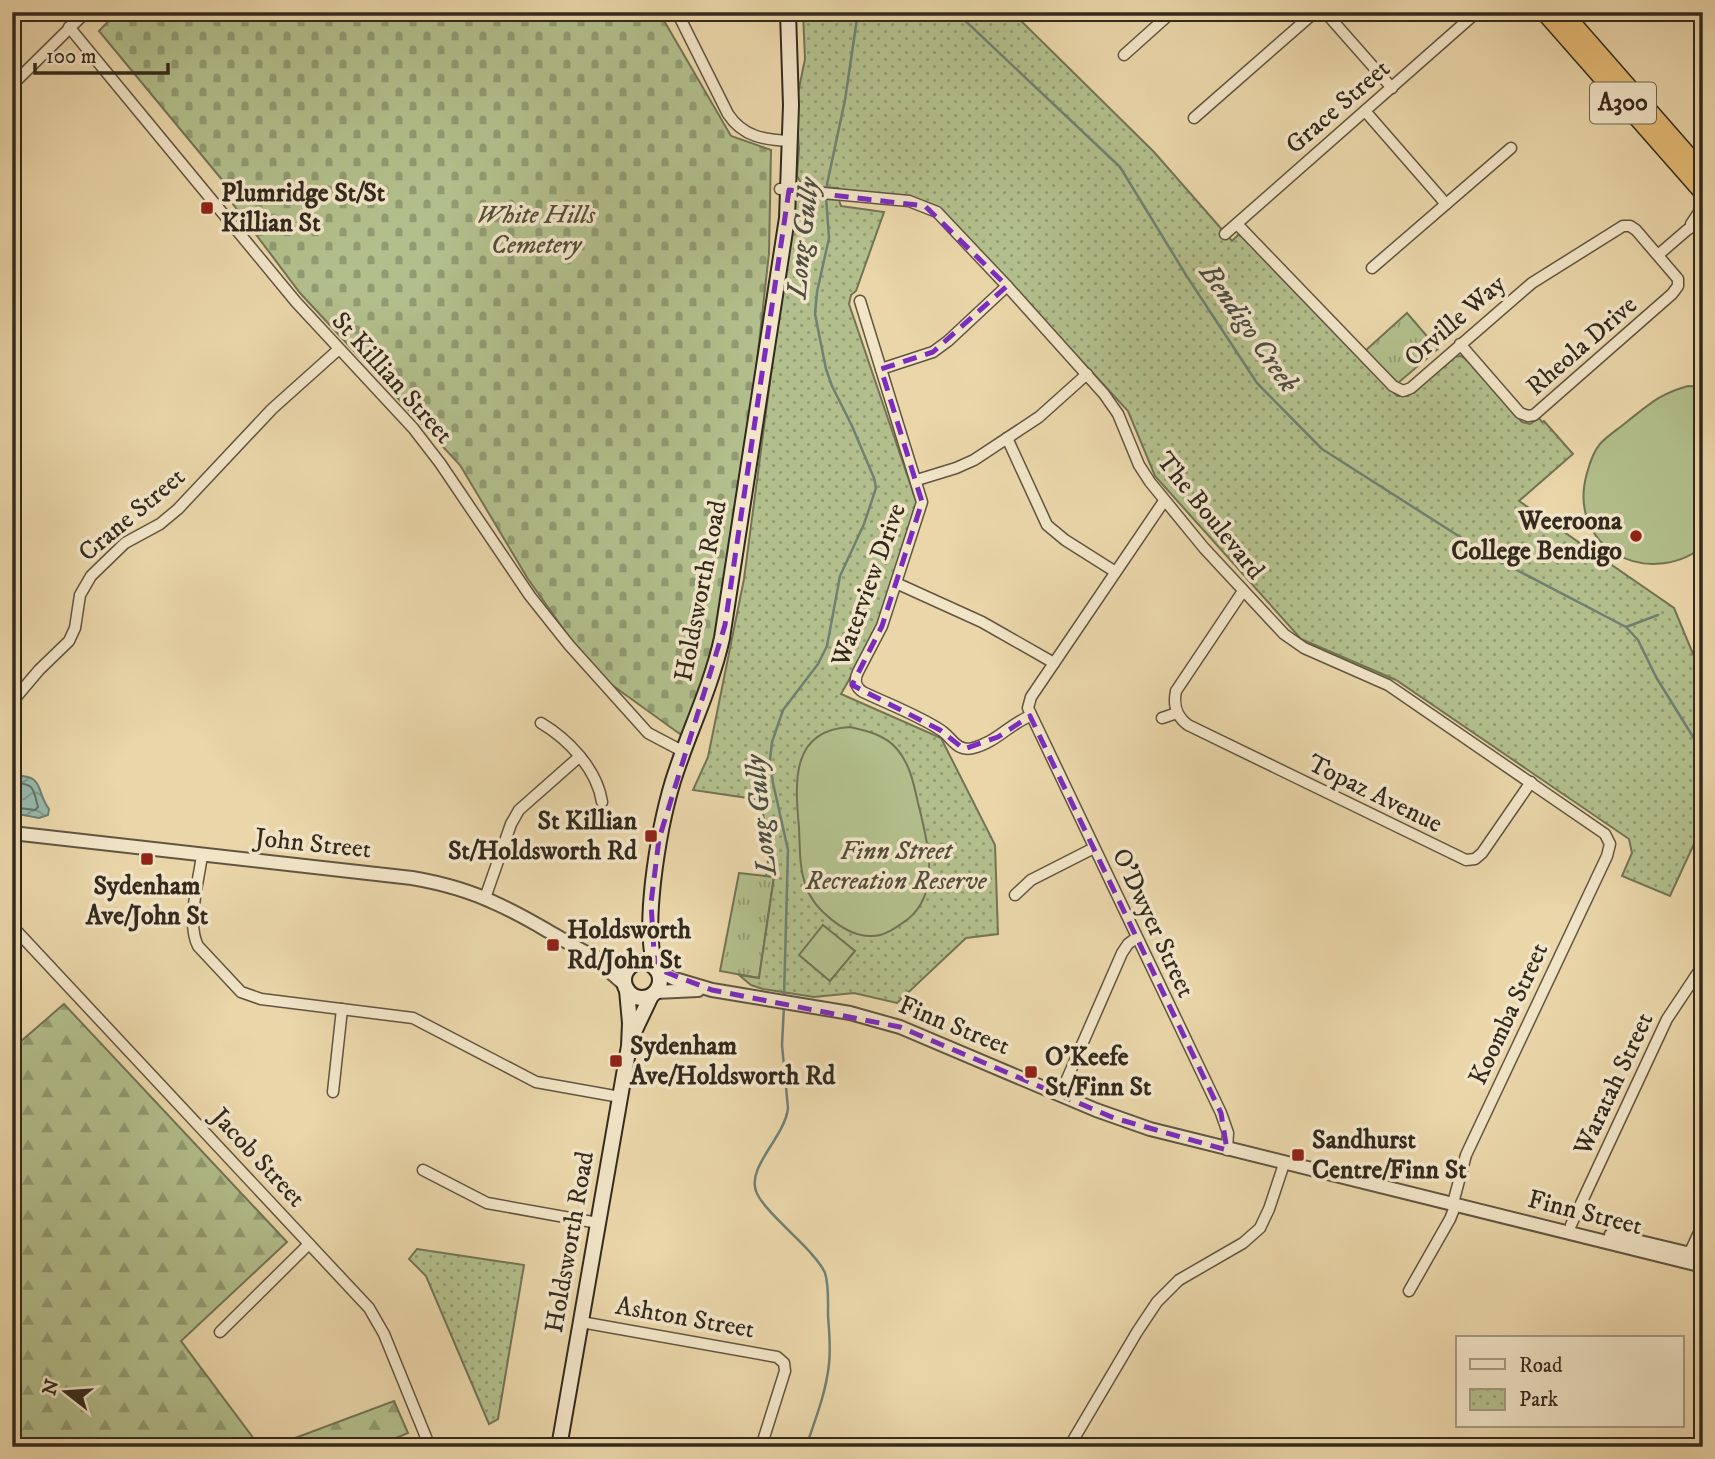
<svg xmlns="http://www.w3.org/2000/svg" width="1715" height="1459" font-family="'IM FELL DW Pica',serif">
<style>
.grass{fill:url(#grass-tufts);stroke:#727455;stroke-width:2}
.forest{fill:url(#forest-firs);stroke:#727455;stroke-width:2}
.cemetery{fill:url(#cemetery-stones);stroke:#727455;stroke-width:2}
.park{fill:url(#park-dots);stroke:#727455;stroke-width:2}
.garden{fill:#b2bf8c;stroke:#727455;stroke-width:2}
.water{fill:url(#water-waves);stroke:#708073;stroke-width:2}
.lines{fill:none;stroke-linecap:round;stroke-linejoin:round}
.shore{stroke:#667265;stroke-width:2}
.stream{stroke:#708073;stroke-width:2.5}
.minor-casing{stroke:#615541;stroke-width:13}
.tertiary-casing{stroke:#615541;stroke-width:16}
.secondary-casing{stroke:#332a1e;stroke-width:18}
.trunk-casing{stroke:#332a1e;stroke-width:19}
.minor{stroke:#f1e4c7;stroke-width:10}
.tertiary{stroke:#f1e4c7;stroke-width:12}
.secondary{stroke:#f1e4c7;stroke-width:14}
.trunk{stroke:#e5bb74;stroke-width:16}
.marked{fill:none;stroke:#7b2cbf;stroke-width:5;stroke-dasharray:14 9;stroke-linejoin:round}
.poi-dot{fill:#8f2418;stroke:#f1e4c7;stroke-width:2.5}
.labels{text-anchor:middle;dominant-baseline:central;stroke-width:7;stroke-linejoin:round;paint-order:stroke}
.shield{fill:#f1e4c7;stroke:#6c6251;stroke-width:2}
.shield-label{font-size:24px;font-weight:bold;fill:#332a1e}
.street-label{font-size:26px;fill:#332a1e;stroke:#f1e4c7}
.poi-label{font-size:26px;font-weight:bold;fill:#332a1e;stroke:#f1e4c7;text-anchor:start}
.park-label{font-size:26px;font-style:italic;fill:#534f3a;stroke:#f1e4c7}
.water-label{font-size:28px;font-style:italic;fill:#4c4e42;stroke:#f1e4c7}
</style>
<defs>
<pattern id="grass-tufts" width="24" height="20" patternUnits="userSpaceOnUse" patternTransform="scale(1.75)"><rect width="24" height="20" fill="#b2bf8c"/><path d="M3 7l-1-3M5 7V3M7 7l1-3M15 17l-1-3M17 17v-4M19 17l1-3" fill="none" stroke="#919b72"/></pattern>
<pattern id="forest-firs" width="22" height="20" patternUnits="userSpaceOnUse" patternTransform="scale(1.75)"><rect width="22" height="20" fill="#b2bf8c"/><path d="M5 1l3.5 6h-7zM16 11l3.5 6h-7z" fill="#919b72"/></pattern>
<pattern id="cemetery-stones" width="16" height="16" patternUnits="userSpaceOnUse" patternTransform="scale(1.75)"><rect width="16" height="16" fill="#b2bf8c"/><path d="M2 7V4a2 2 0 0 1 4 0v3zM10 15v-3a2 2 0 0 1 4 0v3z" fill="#919b72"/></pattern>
<pattern id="park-dots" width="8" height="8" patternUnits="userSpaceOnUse" patternTransform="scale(1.75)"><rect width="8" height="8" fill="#b2bf8c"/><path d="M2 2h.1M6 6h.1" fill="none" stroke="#919b72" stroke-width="1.8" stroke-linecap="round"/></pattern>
<pattern id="water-waves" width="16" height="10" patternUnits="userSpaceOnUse" patternTransform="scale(1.75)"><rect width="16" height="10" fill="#98b9ac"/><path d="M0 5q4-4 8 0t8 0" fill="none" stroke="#7d978b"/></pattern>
</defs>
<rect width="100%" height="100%" fill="#ead6a9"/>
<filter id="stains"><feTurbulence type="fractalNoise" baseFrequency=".00286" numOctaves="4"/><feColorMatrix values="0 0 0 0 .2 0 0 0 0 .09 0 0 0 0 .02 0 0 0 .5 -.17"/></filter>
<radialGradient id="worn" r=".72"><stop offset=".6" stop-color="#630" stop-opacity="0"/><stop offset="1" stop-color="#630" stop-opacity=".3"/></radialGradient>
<g class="grass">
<path d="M1407 313 1438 349 1398 383 1365 351Z"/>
<path d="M739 873 774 877 759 978 720 971Z"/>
</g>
<g class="forest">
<path d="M64 1004 287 1242 181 1341 260 1447H12V1049Z"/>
<path d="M394 1401 408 1433 375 1447H271Z"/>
</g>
<path class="cemetery" d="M117 12H659L731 136 771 150 769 253 754 388 713 655 684 737 594 672 528 579 460 465 300 293 233 204 238 199 99 31Z"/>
<g class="park">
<path d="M803 12H1012L1154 152 1232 241 1238 235 1244 237 1397 396H1408L1453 357 1461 356 1467 360 1522 422 1530 424 1539 418 1542 422 1544 421 1573 454 1519 501 1674 608 1703 678V836L1699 833 1670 896 1622 876 1632 853 1629 839 1396 680 1301 639 1155 476 1128 411 945 213C915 191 874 194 838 190V188L806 187 801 183 797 176 799 149 796 103 805 59Z"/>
<path d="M800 196 839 200 841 206 884 212 856 291 851 295 849 304 917 504 873 637 841 694 941 738 995 845 998 934 966 938 897 1003 854 993 814 997 763 989 751 985 739 975 759 978 774 877 766 876 769 852 761 800 693 790 708 757 744 579 794 199Z"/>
<path d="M417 1249 524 1265 498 1419 489 1424 426 1276 409 1259Z"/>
</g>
<g class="garden">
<path d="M1688 386 1703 387V547C1645 590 1566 546 1587 473 1590 462 1593 452 1600 444 1608 435 1620 428 1629 420 1652 402 1660 394 1688 386Z"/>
<path d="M850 727C868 731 885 735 897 749 910 764 914 785 918 803 927 838 942 892 908 919 897 927 884 937 870 936 846 936 813 909 806 886 799 868 800 847 799 828 795 783 790 730 850 727Z"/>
<path d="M823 925 855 951 830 981 799 955Z"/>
</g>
<path class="water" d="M12 776C46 774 35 791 49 809L48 815 39 818 12 813Z"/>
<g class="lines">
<path class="shore" d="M12 783C35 783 33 788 38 807L35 810 12 807"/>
<g class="stream">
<path d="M956 12 1120 167 1186 275 1257 383 1322 449 1490 556 1626 627 1638 640 1656 677 1703 753"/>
<path d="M826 189 845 100 858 12"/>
<path d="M1626 627 1658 615"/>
<path d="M784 996 788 850 773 783 770 760 772 742 783 710 818 664 827 646 840 576 864 524 876 488 874 478 852 426 832 386 826 369 815 314 817 292 829 238 826 196"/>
<path d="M784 1006 782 1045 788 1108C785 1137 747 1166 756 1191 761 1207 796 1236 809 1251 814 1257 822 1265 825 1273 829 1286 828 1301 828 1315 829 1331 831 1348 829 1364 826 1393 815 1420 806 1447"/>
</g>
<g class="minor-casing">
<g id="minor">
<path d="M677 12 728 114C743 137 765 140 790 141"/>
<path d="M1325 12 1392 88"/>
<path d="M69 27 296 302 413 428 440 463 530 596 569 645 648 733 684 752"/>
<path d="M1124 55 1172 12"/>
<path d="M12 85 86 12"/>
<path d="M1365 111 1446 204"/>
<path d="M1194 118 1315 12"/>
<path d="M780 189 909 201 937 212 1007 286 1104 394 1118 414 1139 465 1150 482 1204 548 1284 634 1304 648 1388 685 1605 834 1610 844 1607 856 1466 1155 1453 1203"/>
<path d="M1237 224 1393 386 1403 391 1411 388 1532 283 1623 226H1630L1636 230 1678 279V286L1672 294 1534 415 1528 416 1520 413 1460 344"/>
<path d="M1691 224 1699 212 1703 202"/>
<path d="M1225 234 1477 12"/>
<path d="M1658 255 1687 230 1703 220"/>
<path d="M1372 268 1511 148"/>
<path d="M860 301 922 502 882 626 858 672C854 680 855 687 863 692 888 704 920 716 942 731 953 739 957 752 973 748 995 743 1010 724 1030 716"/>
<path d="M881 369 933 352 948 341 1007 286"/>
<path d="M1007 438 1047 525 1065 540 1114 571"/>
<path d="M917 480 956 468 974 460 1039 417 1087 374"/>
<path d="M1164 501 1031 697 1028 708 1221 1113 1228 1133 1227 1150"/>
<path d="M896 583 982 622 1054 663"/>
<path d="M1243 591 1176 691C1173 705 1176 716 1188 725L1466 860 1475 859 1482 853 1531 782"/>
<path d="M12 702 39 670 69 641 75 628 80 595 91 576 125 543 160 524 178 509 272 409 339 349"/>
<path d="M1162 718 1177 713"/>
<path d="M541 723C568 739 597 769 602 802"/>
<path d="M202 855C199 880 186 923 198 946L241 992 261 999 413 1018 536 1082 620 1097"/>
<path d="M1015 895 1031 880 1094 848"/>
<path d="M485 898 511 824 519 810 579 757"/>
<path d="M12 926 369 1308 384 1334 430 1447"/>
<path d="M333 1092 342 1009"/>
<path d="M1060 1095 1122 953 1128 944 1136 938"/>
<path d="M423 1170 487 1203 598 1223"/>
<path d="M1571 1225 1667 1019 1703 965"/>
<path d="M1689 1254 1703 1224"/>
<path d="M1409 1291 1450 1219 1456 1204"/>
<path d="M581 1322 777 1357 784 1363 785 1371 761 1447"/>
<path d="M220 1332 309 1244"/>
<path d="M1069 1447 1137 1332 1157 1302 1179 1280 1243 1243 1260 1228 1269 1209 1284 1164"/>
</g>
</g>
<g class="tertiary-casing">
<g id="tertiary">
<path d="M12 833 412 878C441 883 468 890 495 903 513 911 531 921 548 931 575 946 601 966 632 965"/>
<path d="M598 961 625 985"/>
<path d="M658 971 675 979 712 990 850 1013 900 1027 1096 1110 1150 1129 1703 1266"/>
<path d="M656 992 698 990"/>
<path d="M1611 1235 1703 1257"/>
</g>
</g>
<g class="secondary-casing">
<g id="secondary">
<circle cx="642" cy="980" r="18"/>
<path d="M655 968C648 939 650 911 653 882 657 848 663 814 673 781 688 733 711 688 722 638L787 218 791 105 788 12"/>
<path d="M633 1034 651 996"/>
<path d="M559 1447 629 1046 630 1023 627 990"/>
</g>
</g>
<g class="trunk-casing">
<g id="trunk">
<path d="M1544 12 1703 193"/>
<path d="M1563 12 1703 172"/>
</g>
</g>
<use href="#minor" class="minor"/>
<use href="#tertiary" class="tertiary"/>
<use href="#secondary" class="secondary"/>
<use href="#trunk" class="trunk"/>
</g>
<path class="marked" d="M789 190 925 206 1007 286 933 352 881 369 922 502 882 626 852 685 940 730 964 749 998 737 1030 716 1221 1113 1227 1150 1114 1118 900 1027 712 990 655 968 651 903 659 839 725 625Z"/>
<g class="poi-dot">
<rect x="200" y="201" width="14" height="14" rx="3.5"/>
<circle cx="1636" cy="536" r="7"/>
<rect x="644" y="829" width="14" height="14" rx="3.5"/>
<rect x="140" y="852" width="14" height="14" rx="3.5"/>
<rect x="546" y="938" width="14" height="14" rx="3.5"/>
<rect x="609" y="1054" width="14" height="14" rx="3.5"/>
<rect x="1024" y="1065" width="14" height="14" rx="3.5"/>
<rect x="1291" y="1148" width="14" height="14" rx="3.5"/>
</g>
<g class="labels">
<rect class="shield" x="1590" y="82.5" width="66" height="41" rx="5"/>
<g class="shield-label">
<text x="1623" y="103">A300</text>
</g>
<g class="street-label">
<text transform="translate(1338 107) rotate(-41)">Grace Street</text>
<text transform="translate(1455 321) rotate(-41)">Orville Way</text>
<text transform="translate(1582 346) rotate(-41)">Rheola Drive</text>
<text transform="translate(392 378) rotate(48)">St Killian Street</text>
<text transform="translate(132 515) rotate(-40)">Crane Street</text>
<text transform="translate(1210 516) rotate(51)">The Boulevard</text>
<text transform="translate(869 585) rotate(-70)">Waterview Drive</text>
<text transform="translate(701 591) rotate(-79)">Holdsworth Road</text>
<text transform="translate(1375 794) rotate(26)">Topaz Avenue</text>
<text transform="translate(313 844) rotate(6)">John Street</text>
<text transform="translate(1153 923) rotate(65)">O'Dwyer Street</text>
<text transform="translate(1509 1014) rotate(-65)">Koomba Street</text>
<text transform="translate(954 1026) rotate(22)">Finn Street</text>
<text transform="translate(1614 1084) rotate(-65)">Waratah Street</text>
<text transform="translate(258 1158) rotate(47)">Jacob Street</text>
<text transform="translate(1585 1213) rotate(14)">Finn Street</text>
<text transform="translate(570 1242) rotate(-80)">Holdsworth Road</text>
<text transform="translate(685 1318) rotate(10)">Ashton Street</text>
</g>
<g class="poi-label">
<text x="221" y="193">Plumridge St/St<tspan x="221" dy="30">Killian St</tspan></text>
<text x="1622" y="521" text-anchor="end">Weeroona<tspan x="1622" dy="30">College Bendigo</tspan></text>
<text x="637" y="821" text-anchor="end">St Killian<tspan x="637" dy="30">St/Holdsworth Rd</tspan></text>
<text x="147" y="886" text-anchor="middle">Sydenham<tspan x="147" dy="30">Ave/John St</tspan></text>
<text x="567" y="930">Holdsworth<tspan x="567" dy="30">Rd/John St</tspan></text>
<text x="630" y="1046">Sydenham<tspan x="630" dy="30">Ave/Holdsworth Rd</tspan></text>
<text x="1045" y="1057">O'Keefe<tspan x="1045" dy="30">St/Finn St</tspan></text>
<text x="1312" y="1140">Sandhurst<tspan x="1312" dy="30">Centre/Finn St</tspan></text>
</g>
<g class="park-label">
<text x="536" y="215">White Hills<tspan x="536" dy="30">Cemetery</tspan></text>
<text x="896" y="851">Finn Street<tspan x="896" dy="30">Recreation Reserve</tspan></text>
</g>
<g class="water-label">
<text transform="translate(803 238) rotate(-84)">Long Gully</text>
<text transform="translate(1249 328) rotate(55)">Bendigo Creek</text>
<text transform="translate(761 815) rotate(-96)">Long Gully</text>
</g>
</g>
<rect width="1715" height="1459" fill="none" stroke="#ead6a9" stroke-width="42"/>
<rect x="14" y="14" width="1687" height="1431" fill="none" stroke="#332a1e" stroke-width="3.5"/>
<rect x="21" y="21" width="1673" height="1417" fill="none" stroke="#332a1e" stroke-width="2"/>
<rect x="1456" y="1336" width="228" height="91" fill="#f1e4c7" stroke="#a59a83" stroke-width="2"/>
<rect x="1470" y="1359" width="35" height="10" fill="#f1e4c7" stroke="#a59a83" stroke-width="2"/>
<text x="1519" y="1372" font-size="21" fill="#332a1e">Road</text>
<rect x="1470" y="1389" width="35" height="21" fill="url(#park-dots)" stroke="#a59a83" stroke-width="2"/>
<text x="1519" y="1406" font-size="21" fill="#332a1e">Park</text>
<g transform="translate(66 1392) rotate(287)" stroke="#f1e4c7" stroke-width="5" paint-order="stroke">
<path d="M0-5L12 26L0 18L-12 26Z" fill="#332a1e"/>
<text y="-10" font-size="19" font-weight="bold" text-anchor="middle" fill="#332a1e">N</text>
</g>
<path d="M35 63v10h133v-10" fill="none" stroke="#332a1e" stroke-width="3.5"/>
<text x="46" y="63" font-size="21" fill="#332a1e" stroke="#f1e4c7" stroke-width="5" paint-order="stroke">100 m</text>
<rect width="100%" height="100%" filter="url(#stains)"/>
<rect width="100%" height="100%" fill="url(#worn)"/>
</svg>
